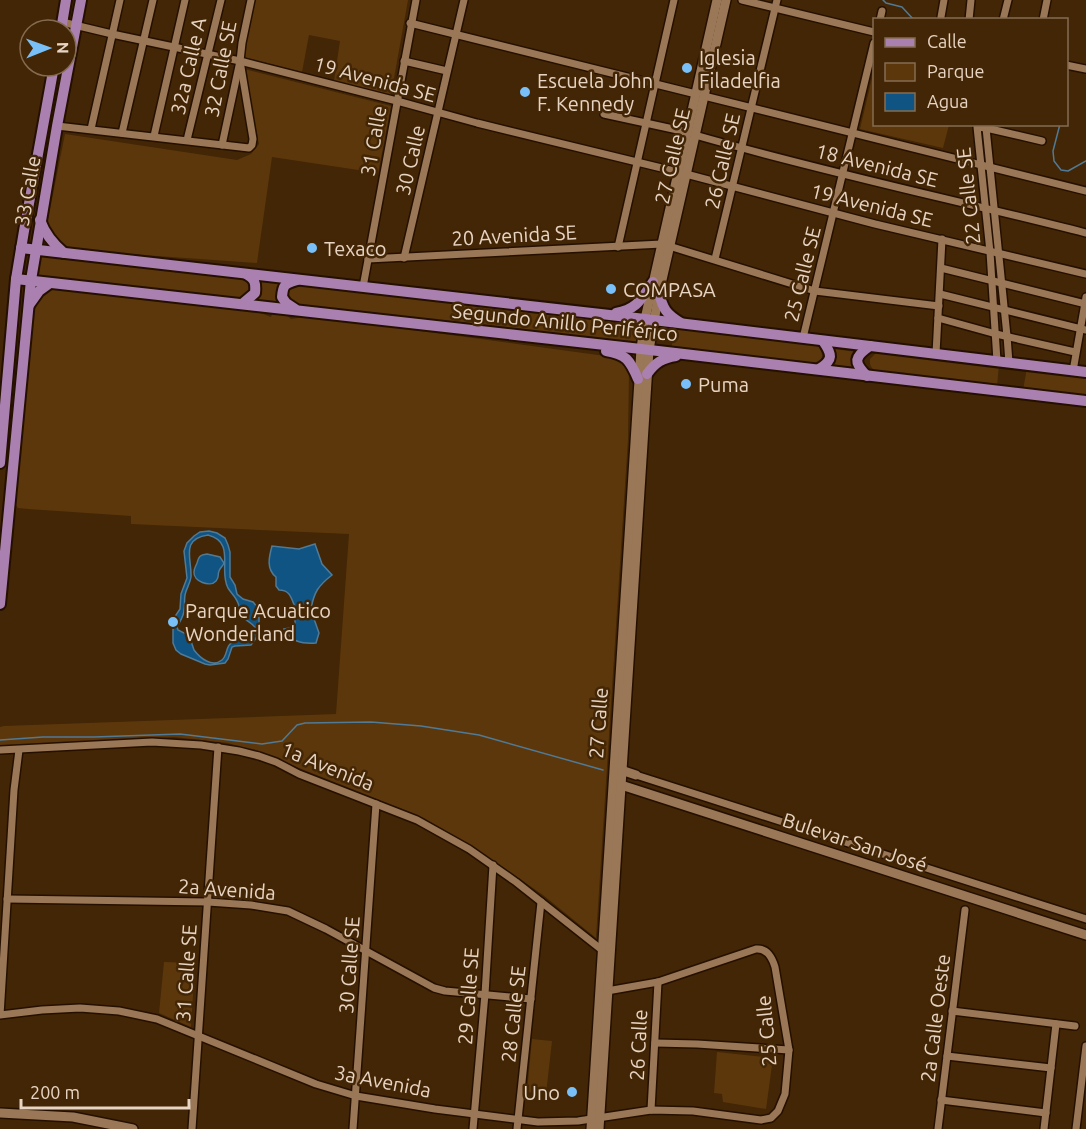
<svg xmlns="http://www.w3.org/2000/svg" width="1086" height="1129" font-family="Ubuntu,sans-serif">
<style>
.green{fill:#5c370c}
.water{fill:#0f5482;stroke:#507a96;stroke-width:1.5;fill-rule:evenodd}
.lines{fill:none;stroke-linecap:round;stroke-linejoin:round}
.stream{stroke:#507a96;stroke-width:1.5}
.street-casing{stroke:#251000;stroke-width:10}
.secondary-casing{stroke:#251000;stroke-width:12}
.primary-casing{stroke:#251000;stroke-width:14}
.street{stroke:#997757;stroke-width:7}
.secondary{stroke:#997757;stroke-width:9}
.primary{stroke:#aa80b0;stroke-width:10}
.poi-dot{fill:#79bff8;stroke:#432605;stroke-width:2}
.labels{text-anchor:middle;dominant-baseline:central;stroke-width:5;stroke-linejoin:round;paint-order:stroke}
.poi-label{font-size:20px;fill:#e7d4c3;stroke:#432605;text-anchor:start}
.street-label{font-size:20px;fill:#e7d4c3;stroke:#432605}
</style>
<rect width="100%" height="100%" fill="#432605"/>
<g class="green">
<path d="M255 0H408L391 95 334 81 340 41 309 35 302 72 243 57Z"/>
<path d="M244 69 391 106 378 173 272 157 257 263 129 254 59 246 47 224 65 134 237 160 251 154 259 144Z"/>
<path d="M873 74H874V124L949 125 943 148 860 129Z"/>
<path d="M35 251 245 274 255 285 242 301 31 280Z"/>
<path d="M253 275 289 279 282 287 288 306 250 301Z"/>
<path d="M297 282 644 320 640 348 298 306 286 297 285 289Z"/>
<path d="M55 288 106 295H128L250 309 271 317 273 312 284 313 291 319 310 316 620 358 629 371 628 439 596 938 543 895 481 852 424 818 264 754 228 743 174 737 96 741 0 748V727L4 726 336 714 349 534 131 524V516L28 509 18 508 14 503 28 357 36 301 45 292Z"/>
<path d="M675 326 816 342C824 354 825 359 813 366L671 350Z"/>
<path d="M833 349 858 352 852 358V364L857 368 830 364 836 359 835 353Z"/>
<path d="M879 350 999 365 997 386 877 373C872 368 869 366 870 359Z"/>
<path d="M1027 368 1086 374V398L1023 390Z"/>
<path d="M164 962 195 963 191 1027 159 1013Z"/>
<path d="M532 1039 552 1041 546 1094 527 1092Z"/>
<path d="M717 1052 773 1058 766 1109 723 1102 722 1094 714 1093Z"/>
</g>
<g class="water">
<path d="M209 531 217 533 225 538 228 545 230 552V577L235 585 237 594 243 599 253 602 259 609V634L251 645 235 646 232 647 228 659 225 663 210 665 205 664 181 654 176 650 173 643V624L174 618 180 609 181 594 187 578 184 551 187 543 194 536 200 532ZM208 535C236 542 218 570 228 588 231 593 236 597 238 603 240 608 239 613 243 617 247 622 253 623 256 629L252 638C246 640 239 639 234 641 225 645 228 655 222 660 212 668 200 658 194 650 192 645 191 641 190 636L178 630 177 627C180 621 184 616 184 610 185 605 184 600 185 595 186 589 190 584 191 577 192 559 180 539 208 535Z"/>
<path d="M315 544 322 564 332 575C318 586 314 592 311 609L304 607 296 609C291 599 291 590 279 590L276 586V577C266 569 269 557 272 546L299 549Z"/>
<path d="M207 554 220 557 224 563C223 566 220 568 219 571 217 576 220 576 216 581 210 588 193 581 194 572 194 568 196 566 197 563 199 556 200 555 207 554Z"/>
<path d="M313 616 319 633 316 643C301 644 292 642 284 629L295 627V617L306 618Z"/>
</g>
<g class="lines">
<g class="stream">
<path d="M883 0 886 3 902 7 914 20"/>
<path d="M1060 124 1053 151 1054 161 1061 170 1068 171 1086 161"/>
<path d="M0 740 43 737H94L180 734 262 744 282 741 297 725 305 723 371 722 421 726 479 735 603 770"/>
</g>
<g class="street-casing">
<g id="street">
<path d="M742 0 874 32"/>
<path d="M941 17 944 0"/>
<path d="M880 20 882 11"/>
<path d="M969 20 971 0"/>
<path d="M1003 20 1008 0"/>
<path d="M1043 20 1047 0"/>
<path d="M62 22 112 34 240 61 397 101 477 123 678 172"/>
<path d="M410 23 696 94"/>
<path d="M404 61 447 71"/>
<path d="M1066 65 1086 69"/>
<path d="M704 96 1086 191"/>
<path d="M604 114 687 132"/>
<path d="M57 126 249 148 252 145 253 139 240 61"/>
<path d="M986 128 1007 336 1009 363"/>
<path d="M91 129 120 0"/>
<path d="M122 133 153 0"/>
<path d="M695 135C824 172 956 200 1086 233"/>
<path d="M154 136 185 0"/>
<path d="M187 140 221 0"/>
<path d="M222 145 240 61 242 43 251 0"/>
<path d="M686 174 875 224 1086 274"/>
<path d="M669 246 815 291 939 306"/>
<path d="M618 247 674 0"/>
<path d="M404 258 464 0"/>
<path d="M368 259 662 244"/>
<path d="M715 259 777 0"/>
<path d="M941 268 1086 304"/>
<path d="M363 287 416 0"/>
<path d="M940 294 1086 330"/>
<path d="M938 318 996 334 1075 352"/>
<path d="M803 338 874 43"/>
<path d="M936 354 942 239"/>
<path d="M997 361 990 252 977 127 986 128 1042 141"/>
<path d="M1073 371 1086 297"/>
<path d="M0 750 152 742 201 745 239 751 259 756 276 762 299 774 417 820 469 849 516 882 602 950"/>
<path d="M19 750 14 790 0 1015 42 1010 80 1008 119 1011 157 1019 316 1084 356 1096 435 1109 538 1122 578 1121 651 1110 693 1111 761 1120 771 1118 778 1111 785 1094 789 1050 775 967C772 957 767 948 756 949L658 982 607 991"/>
<path d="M636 775 1086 919"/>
<path d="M7 899 208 902 251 905 288 911 326 929 434 988 445 991 531 999"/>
<path d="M952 1011 1075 1026"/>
<path d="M655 1043 697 1044 789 1050"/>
<path d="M947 1056 1051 1068"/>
<path d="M941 1100 1046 1113"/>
<path d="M651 1110 658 982"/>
<path d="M192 1129 218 747"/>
<path d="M353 1129 376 804"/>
<path d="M473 1129 485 994 493 865"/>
<path d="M517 1129 541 902"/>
<path d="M938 1129 965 910"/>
<path d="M1044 1129 1056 1024"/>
<path d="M1076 1129 1086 1046"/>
</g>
</g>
<g class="secondary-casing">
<g id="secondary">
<path d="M618 769 636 775"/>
<path d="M618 784 1086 935"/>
<path d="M0 1113 73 1117 133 1129"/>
<path d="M591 1129 641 349 645 319 717 0"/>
<path d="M599 1129 649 350 659 293 726 0"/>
</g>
</g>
<g class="primary-casing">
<g id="primary">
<path d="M61 30 66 0"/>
<path d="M40 220C45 234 52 243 64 253"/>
<path d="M21 248 645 319 1086 372"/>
<path d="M16 279 641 349 1086 401"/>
<path d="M659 293C663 309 666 314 681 323"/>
<path d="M242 304 255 293C256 283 255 279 246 274"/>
<path d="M29 305 39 291 50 283"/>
<path d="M295 309 286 303 282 297C283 284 285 284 297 280"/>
<path d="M616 313C638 309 641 299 653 282"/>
<path d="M606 351C626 354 630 360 638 379"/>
<path d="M819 369C834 360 832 354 823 341"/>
<path d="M647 374C655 363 662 358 676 356"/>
<path d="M867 376C853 362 854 357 870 346"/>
<path d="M0 463 16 279 24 231 54 66"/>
<path d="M0 604 31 280 57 126 81 0"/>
</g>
</g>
<use href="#street" class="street"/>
<use href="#secondary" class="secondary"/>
<use href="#primary" class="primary"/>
</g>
<g class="poi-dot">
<circle cx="687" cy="68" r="6"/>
<circle cx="525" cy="92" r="6"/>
<circle cx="312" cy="248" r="6"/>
<circle cx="611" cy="289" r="6"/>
<circle cx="686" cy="384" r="6"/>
<circle cx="173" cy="622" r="6"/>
<circle cx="572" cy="1092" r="6"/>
</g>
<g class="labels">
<g class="poi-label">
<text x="699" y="57">Iglesia<tspan x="699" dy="23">Filadelfia</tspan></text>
<text x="537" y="80">Escuela John<tspan x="537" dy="23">F. Kennedy</tspan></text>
<text x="324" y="248">Texaco</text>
<text x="623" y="289">COMPASA</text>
<text x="698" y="384">Puma</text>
<text x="185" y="610">Parque Acuatico<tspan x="185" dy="23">Wonderland</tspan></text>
<text x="560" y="1092" text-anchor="end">Uno</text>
</g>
<g class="street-label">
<text transform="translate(188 66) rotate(-77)">32a Calle A</text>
<text transform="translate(220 69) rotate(-79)">32 Calle SE</text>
<text transform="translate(375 79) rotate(15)">19 Avenida SE</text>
<text transform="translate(373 141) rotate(-80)">31 Calle</text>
<text transform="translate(672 156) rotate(-77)">27 Calle SE</text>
<text transform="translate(410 160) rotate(-77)">30 Calle</text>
<text transform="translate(722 161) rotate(-77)">26 Calle SE</text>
<text transform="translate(877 165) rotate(14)">18 Avenida SE</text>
<text transform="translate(27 191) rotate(-80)">33 Calle</text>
<text transform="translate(968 196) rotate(-96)">22 Calle SE</text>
<text transform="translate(872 205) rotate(14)">19 Avenida SE</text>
<text transform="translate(514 235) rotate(-3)">20 Avenida SE</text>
<text transform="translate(802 274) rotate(-76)">25 Calle SE</text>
<text transform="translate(565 322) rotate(6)">Segundo Anillo Periférico</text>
<text transform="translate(598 723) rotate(-86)">27 Calle</text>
<text transform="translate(328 766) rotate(22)">1a Avenida</text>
<text transform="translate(855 842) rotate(18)">Bulevar San José</text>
<text transform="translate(227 889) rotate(4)">2a Avenida</text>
<text transform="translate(349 965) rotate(-86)">30 Calle SE</text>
<text transform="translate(186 973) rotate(-86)">31 Calle SE</text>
<text transform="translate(468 996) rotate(-86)">29 Calle SE</text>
<text transform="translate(513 1014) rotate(-84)">28 Calle SE</text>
<text transform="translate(935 1018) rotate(-83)">2a Calle Oeste</text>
<text transform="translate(766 1031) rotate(-95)">25 Calle</text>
<text transform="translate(638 1045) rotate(-87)">26 Calle</text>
<text transform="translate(383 1081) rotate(11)">3a Avenida</text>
</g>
</g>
<rect x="873" y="18" width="195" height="108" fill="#432605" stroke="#856c51" stroke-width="1.5"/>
<rect x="885" y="38" width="30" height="9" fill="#aa80b0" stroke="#856c51" stroke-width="1.5"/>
<text x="927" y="48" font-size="18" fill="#e7d4c3">Calle</text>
<rect x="885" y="63" width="30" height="18" fill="#5c370c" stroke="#856c51" stroke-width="1.5"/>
<text x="927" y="78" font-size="18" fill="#e7d4c3">Parque</text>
<rect x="885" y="93" width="30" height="18" fill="#0f5482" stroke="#856c51" stroke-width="1.5"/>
<text x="927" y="108" font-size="18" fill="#e7d4c3">Agua</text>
<g transform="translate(48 48) rotate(89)"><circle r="28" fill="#432605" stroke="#856c51" stroke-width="1.5"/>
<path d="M0-4.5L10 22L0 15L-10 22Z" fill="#79bff8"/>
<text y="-9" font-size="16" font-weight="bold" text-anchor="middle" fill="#e7d4c3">N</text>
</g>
<path d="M21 1099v9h168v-9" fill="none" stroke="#e7d4c3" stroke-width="3"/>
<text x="30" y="1099" font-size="18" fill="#e7d4c3" stroke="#432605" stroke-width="4.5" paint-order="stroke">200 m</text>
</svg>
